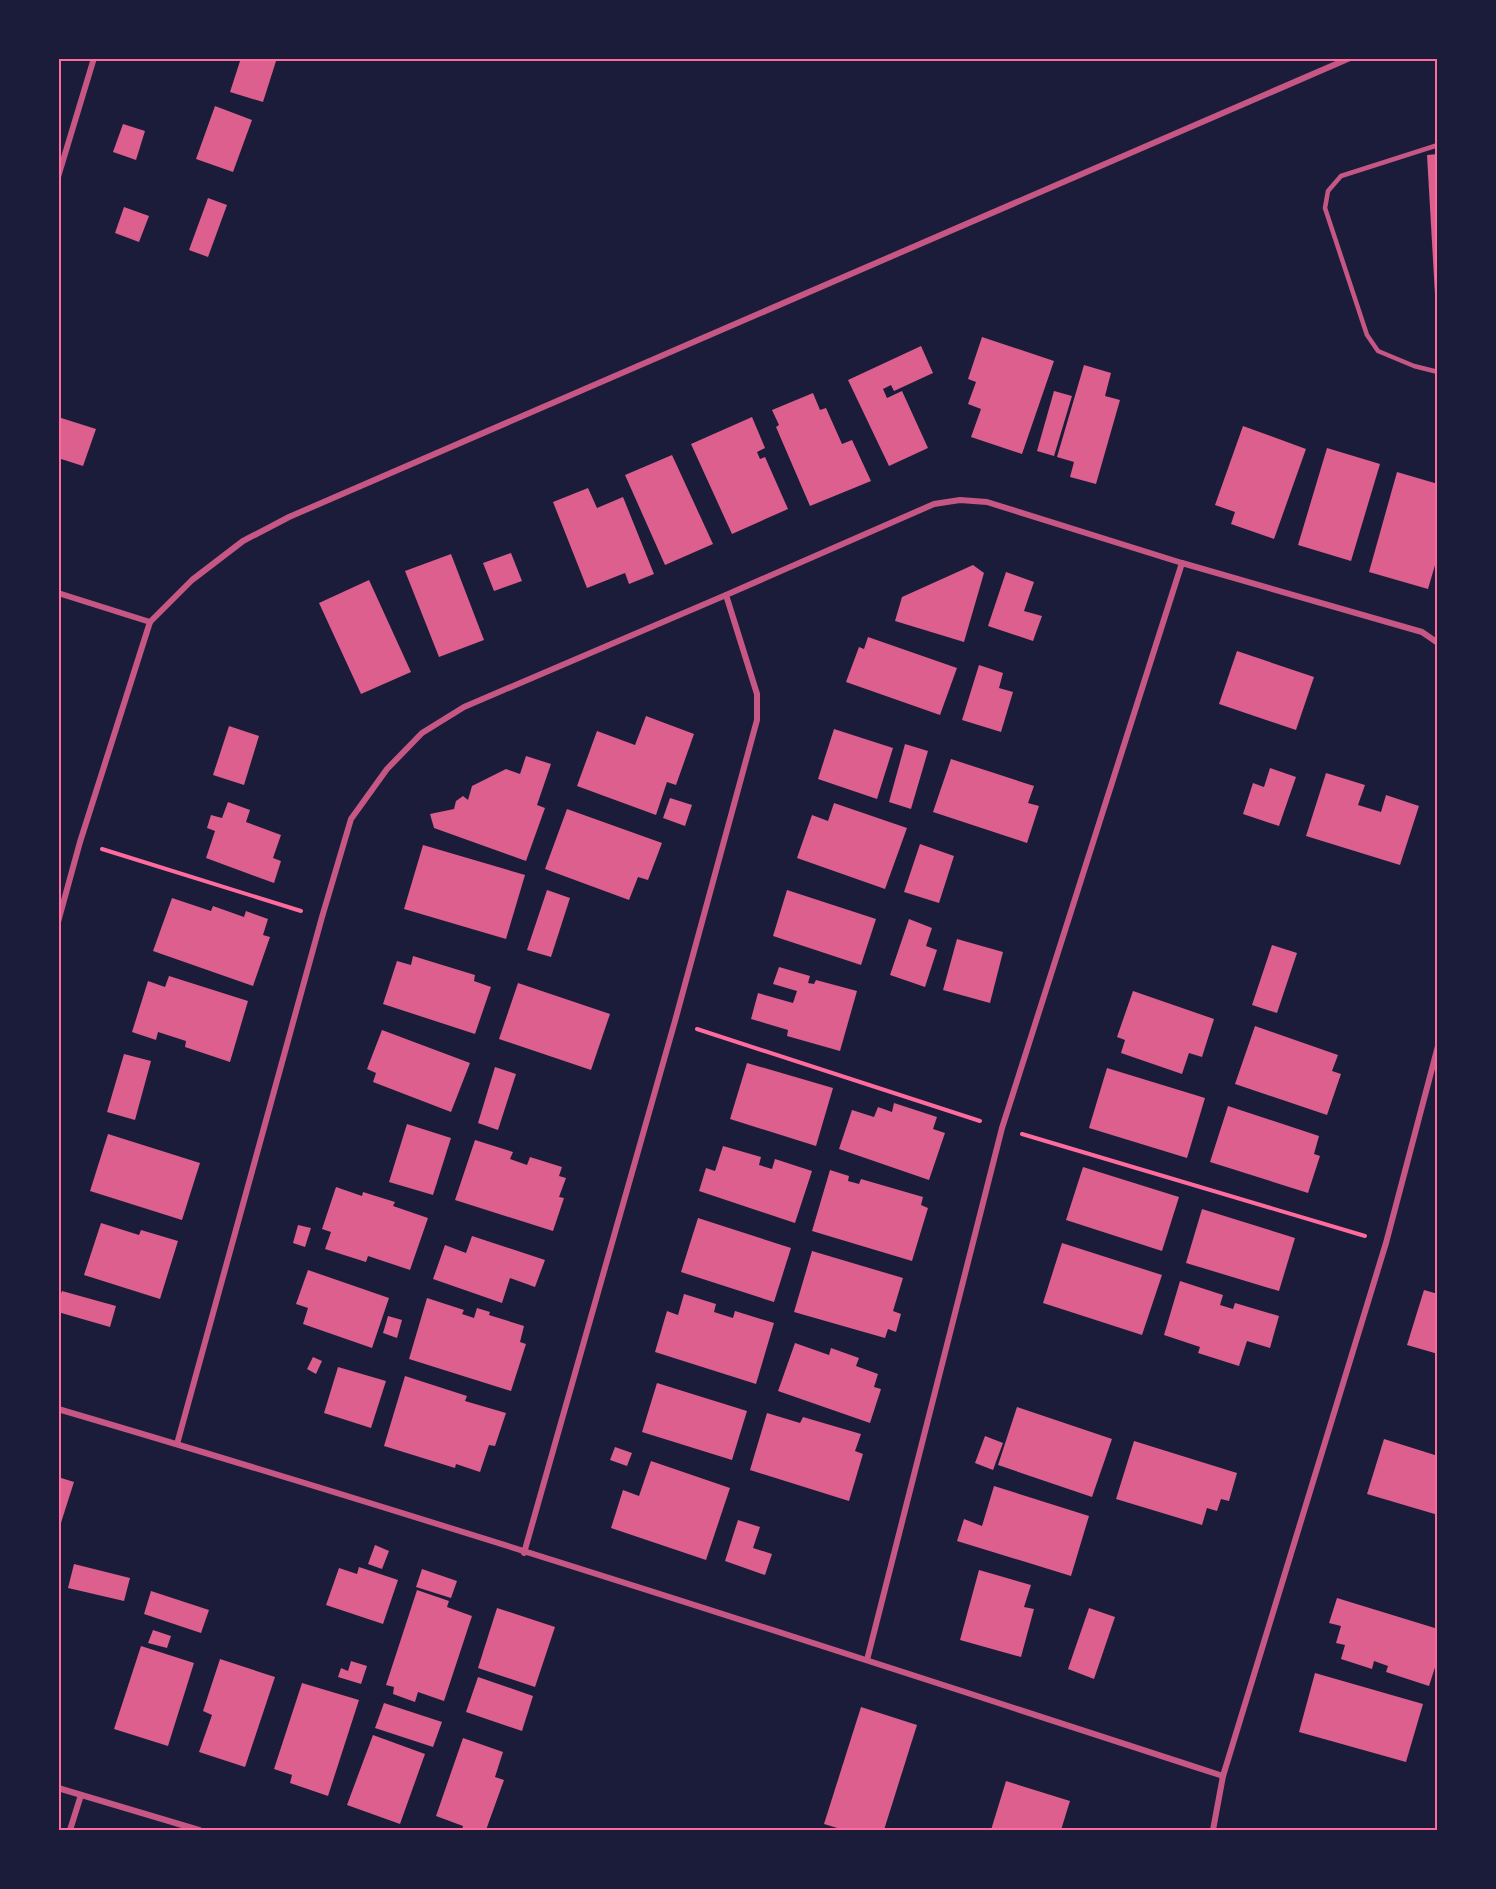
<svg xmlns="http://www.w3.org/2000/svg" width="1496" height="1889" font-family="'Source Serif 4',serif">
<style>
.building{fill:#dd5f8e}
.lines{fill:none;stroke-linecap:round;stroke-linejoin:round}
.path{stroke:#ff6b9d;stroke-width:4}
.service{stroke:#c65784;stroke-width:4.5}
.minor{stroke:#c65784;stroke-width:6}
.neatline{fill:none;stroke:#ff6b9d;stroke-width:2}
</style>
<rect width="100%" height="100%" fill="#1b1b3a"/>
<g class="building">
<path d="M241 58H277L263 102 230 92Z"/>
<path d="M215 106 252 120 233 172 196 159Z"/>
<path d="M123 124 145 131 136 160 113 152Z"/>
<path d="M1438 154V312H1436L1427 155Z"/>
<path d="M208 198 227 205 208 257 189 250Z"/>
<path d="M124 207 149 216 139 242 115 233Z"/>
<path d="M982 337 1054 361 1022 454 971 437 981 409 968 404 976 382 968 379Z"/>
<path d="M921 346 933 373 894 391 891 385 883 389 887 398 902 391 928 448 889 466 848 380Z"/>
<path d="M1084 365 1111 373 1105 396 1120 400 1096 484 1070 477 1074 462 1057 457Z"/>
<path d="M1054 391 1072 396 1054 456 1037 451Z"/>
<path d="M813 393 820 410 826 408 842 444 852 440 871 481 810 506 776 427 779 425 772 410Z"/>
<path d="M58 417 96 429 83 466 58 458Z"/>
<path d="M752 417 765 448 757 452 760 459 765 457 788 509 732 534 691 444Z"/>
<path d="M1243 426 1306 449 1274 539 1231 524 1235 512 1215 505Z"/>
<path d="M1327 448 1380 464 1351 561 1298 545Z"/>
<path d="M672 455 713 544 665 565 625 475Z"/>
<path d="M1397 472 1438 484V555L1428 589 1369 572Z"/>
<path d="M588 488 597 508 623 497 654 574 629 584 625 573 587 588 553 502Z"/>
<path d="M511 553 522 581 494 591 483 563Z"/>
<path d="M451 554 484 640 439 657 405 571Z"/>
<path d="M973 565 984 573 964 642 895 621 902 597Z"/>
<path d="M1006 572 1034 582 1024 611 1042 616 1033 641 988 626Z"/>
<path d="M369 580 411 672 361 694 319 603Z"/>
<path d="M868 637 957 668 940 715 846 682 859 647 864 649Z"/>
<path d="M1237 651 1314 677 1296 730 1219 704Z"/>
<path d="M979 665 1003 673 999 688 1013 692 1001 732 962 720Z"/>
<path d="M646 716 694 734 676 785 667 782 656 815 577 786 597 731 635 745Z"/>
<path d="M229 726 259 736 244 785 213 775Z"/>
<path d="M834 729 893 748 877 799 818 779Z"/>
<path d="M905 744 928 751 911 809 889 802Z"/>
<path d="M526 756 551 764 537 805 545 808 526 861 434 828 430 814 454 809 456 801 463 796 468 800 472 786 506 769 520 774Z"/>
<path d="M951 759 1034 786 1028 803 1039 806 1027 843 933 812Z"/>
<path d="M1270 768 1296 777 1279 826 1243 814 1253 783 1264 787Z"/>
<path d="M1326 773 1365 785 1358 805 1381 812 1386 795 1419 806 1400 865 1306 836Z"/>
<path d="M670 798 692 805 685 826 663 818Z"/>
<path d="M228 802 250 810 246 822 281 835 273 858 281 861 274 883 206 858 215 831 207 828 211 815 222 818Z"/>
<path d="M834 803 907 828 885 889 797 858 812 815 828 821Z"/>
<path d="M567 809 662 843 648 880 638 877 629 900 545 869Z"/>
<path d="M920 844 954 856 939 903 904 892Z"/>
<path d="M423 845 525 875 506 939 404 909Z"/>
<path d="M547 890 570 898 551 957 527 950Z"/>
<path d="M787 890 876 919 861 965 773 936Z"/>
<path d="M172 898 211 911 213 906 244 917 246 911 268 919 263 935 270 937 253 986 153 951Z"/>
<path d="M909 919 932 928 926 946 937 950 925 987 890 975Z"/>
<path d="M957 939 1003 952 990 1003 943 990Z"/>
<path d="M1272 945 1297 953 1277 1013 1252 1005Z"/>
<path d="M413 956 475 975 474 981 491 987 475 1034 383 1004 397 961 411 965Z"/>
<path d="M779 967 810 976 808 983 814 984 816 980 857 991 840 1051 787 1036 788 1030 751 1019 758 993 793 1003 797 991 773 984Z"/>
<path d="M169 976 248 1001 230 1062 185 1047 186 1041 158 1032 156 1040 132 1032 148 981 165 987Z"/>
<path d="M518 983 610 1014 591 1070 499 1039Z"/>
<path d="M1133 991 1214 1019 1202 1057 1189 1053 1182 1074 1121 1053 1125 1040 1117 1037Z"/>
<path d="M1255 1026 1338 1055 1332 1071 1341 1074 1327 1115 1235 1084Z"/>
<path d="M382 1030 470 1063 451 1112 373 1082 376 1073 367 1069Z"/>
<path d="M124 1054 151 1061 135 1120 107 1112Z"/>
<path d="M747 1063 833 1088 816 1146 730 1119Z"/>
<path d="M495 1067 516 1074 498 1130 478 1123Z"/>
<path d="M1107 1068 1205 1098 1187 1158 1089 1128Z"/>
<path d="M894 1103 937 1117 933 1129 945 1133 929 1180 839 1149 852 1110 874 1117 878 1107 892 1112Z"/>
<path d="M1228 1106 1319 1136 1314 1154 1320 1156 1308 1193 1210 1162Z"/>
<path d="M407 1124 451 1138 433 1195 389 1182Z"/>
<path d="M108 1134 200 1163 182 1220 90 1191Z"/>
<path d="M475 1140 513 1152 510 1159 527 1165 530 1157 562 1167 559 1176 566 1178 559 1197 564 1198 553 1231 455 1200Z"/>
<path d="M723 1146 761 1157 759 1165 772 1169 775 1159 812 1171 795 1223 699 1191 706 1168 715 1171Z"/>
<path d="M1083 1167 1179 1197 1162 1251 1066 1220Z"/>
<path d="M830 1170 849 1176 848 1181 859 1184 861 1179 923 1197 921 1205 928 1208 912 1261 812 1231Z"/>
<path d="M336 1187 362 1196 363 1192 395 1202 393 1206 428 1218 410 1270 368 1256 366 1262 325 1249 331 1232 322 1229Z"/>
<path d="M1202 1209 1295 1238 1279 1291 1186 1263Z"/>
<path d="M698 1218 791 1248 774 1302 681 1272Z"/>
<path d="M101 1223 139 1235 141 1230 178 1241 160 1299 84 1275Z"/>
<path d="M298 1225 311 1228 305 1247 293 1243Z"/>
<path d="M472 1236 545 1260 535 1287 510 1278 502 1303 433 1279 445 1245 466 1253Z"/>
<path d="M1062 1243 1162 1275 1142 1335 1043 1303Z"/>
<path d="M812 1251 903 1278 893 1311 901 1314 896 1332 888 1329 885 1338 794 1312Z"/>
<path d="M308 1270 389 1298 372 1348 303 1324 308 1308 296 1304Z"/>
<path d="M1180 1281 1223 1295 1220 1305 1233 1309 1235 1303 1279 1316 1270 1348 1247 1341 1239 1366 1198 1353 1200 1347 1164 1335Z"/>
<path d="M1424 1290 1438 1294V1354L1407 1345Z"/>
<path d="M62 1291 116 1306 110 1327 58 1312V1302Z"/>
<path d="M684 1294 716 1304 714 1312 733 1318 735 1311 774 1323 756 1384 655 1352 667 1311 678 1315Z"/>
<path d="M427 1298 464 1310 462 1314 474 1318 477 1308 490 1312 489 1315 524 1326 520 1342 526 1344 511 1391 409 1359Z"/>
<path d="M388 1316 402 1320 397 1338 383 1333Z"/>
<path d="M795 1343 829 1355 831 1348 859 1358 856 1366 878 1374 874 1387 881 1389 870 1423 778 1391Z"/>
<path d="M313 1357 322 1361 316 1374 307 1369Z"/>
<path d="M338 1367 386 1381 371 1428 324 1413Z"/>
<path d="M405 1376 467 1396 465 1401 506 1413 495 1446 489 1445 480 1472 456 1464 455 1468 384 1446Z"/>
<path d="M657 1383 747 1411 732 1460 642 1432Z"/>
<path d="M1017 1407 1112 1439 1092 1497 998 1465Z"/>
<path d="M767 1413 800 1423 803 1417 861 1434 855 1451 863 1454 849 1501 750 1470Z"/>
<path d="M985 1436 1003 1443 993 1470 975 1463Z"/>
<path d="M1384 1439 1438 1456V1515L1367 1494Z"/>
<path d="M1134 1441 1237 1473 1229 1501 1221 1499 1217 1511 1207 1508 1202 1525 1116 1499Z"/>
<path d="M615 1447 632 1453 627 1466 610 1460Z"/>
<path d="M651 1461 730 1488 706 1560 611 1528 623 1490 639 1496Z"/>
<path d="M58 1477 74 1482 59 1529H58Z"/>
<path d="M994 1486 1089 1516 1071 1576 957 1541 964 1519 982 1526Z"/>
<path d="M738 1520 760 1527 753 1548 772 1554 765 1575 725 1561Z"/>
<path d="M375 1545 389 1551 382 1569 368 1564Z"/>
<path d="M74 1564 130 1578 124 1601 68 1588Z"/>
<path d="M359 1567 398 1580 383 1624 326 1605 339 1568 357 1574Z"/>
<path d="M422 1569 457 1581 451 1598 416 1587Z"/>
<path d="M979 1570 1031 1585 1024 1607 1034 1609 1021 1657 960 1640Z"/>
<path d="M417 1590 449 1601 447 1607 472 1616 444 1701 418 1692 415 1702 393 1694 394 1687 386 1685Z"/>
<path d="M151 1591 209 1610 201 1633 144 1614Z"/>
<path d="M1337 1598 1438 1629V1658L1429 1686 1386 1672 1388 1666 1374 1661 1372 1669 1341 1659 1345 1645 1336 1643 1341 1626 1329 1623Z"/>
<path d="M497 1608 555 1627 535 1687 478 1668Z"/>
<path d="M1089 1608 1115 1617 1094 1679 1068 1669Z"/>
<path d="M153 1630 171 1636 167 1648 148 1643Z"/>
<path d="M141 1646 194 1663 168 1746 114 1729Z"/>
<path d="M220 1659 275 1677 245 1767 199 1752 212 1715 203 1711Z"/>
<path d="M351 1661 367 1666 361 1684 338 1677 341 1668 348 1671Z"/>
<path d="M1315 1673 1423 1704 1406 1762 1299 1732Z"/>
<path d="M478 1677 533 1696 522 1731 466 1712Z"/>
<path d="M302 1683 359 1700 328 1796 290 1783 292 1775 274 1769Z"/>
<path d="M384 1703 442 1722 433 1747 375 1728Z"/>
<path d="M861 1707 917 1725 884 1830H844L824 1824Z"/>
<path d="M373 1735 425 1754 400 1824 347 1805Z"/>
<path d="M463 1738 503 1752 495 1777 504 1780 486 1830H462L463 1826 436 1816Z"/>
<path d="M1006 1781 1070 1801 1061 1830H991Z"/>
</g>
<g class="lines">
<g class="path">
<path d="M102 849 301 911"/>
<path d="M697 1029 980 1121"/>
<path d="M1022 1134 1365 1236"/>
</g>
<path class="service" d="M1438 145 1341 176 1328 191 1325 208 1367 335 1378 351 1414 366 1438 372"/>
<g class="minor">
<path d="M58 177 94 58"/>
<path d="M58 593 150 622"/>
<path d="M58 922 80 842 150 622 192 580 243 541 289 517 1350 58"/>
<path d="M58 1409C449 1524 836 1650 1223 1776"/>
<path d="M177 1444 322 917 351 819 387 769 422 733 464 707 726 595 934 504 960 500 987 502 1182 563 1422 632 1438 643"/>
<path d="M524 1553 675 1021 757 720V694L726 595"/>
<path d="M867 1660 1002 1128 1182 563"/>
<path d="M58 1788 199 1830"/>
<path d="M70 1830 81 1795"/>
<path d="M1213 1830 1223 1776 1386 1243 1438 1046"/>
</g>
</g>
<rect width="1496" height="1889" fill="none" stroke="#1b1b3a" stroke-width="120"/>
<rect x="60" y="60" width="1376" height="1769" class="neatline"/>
</svg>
